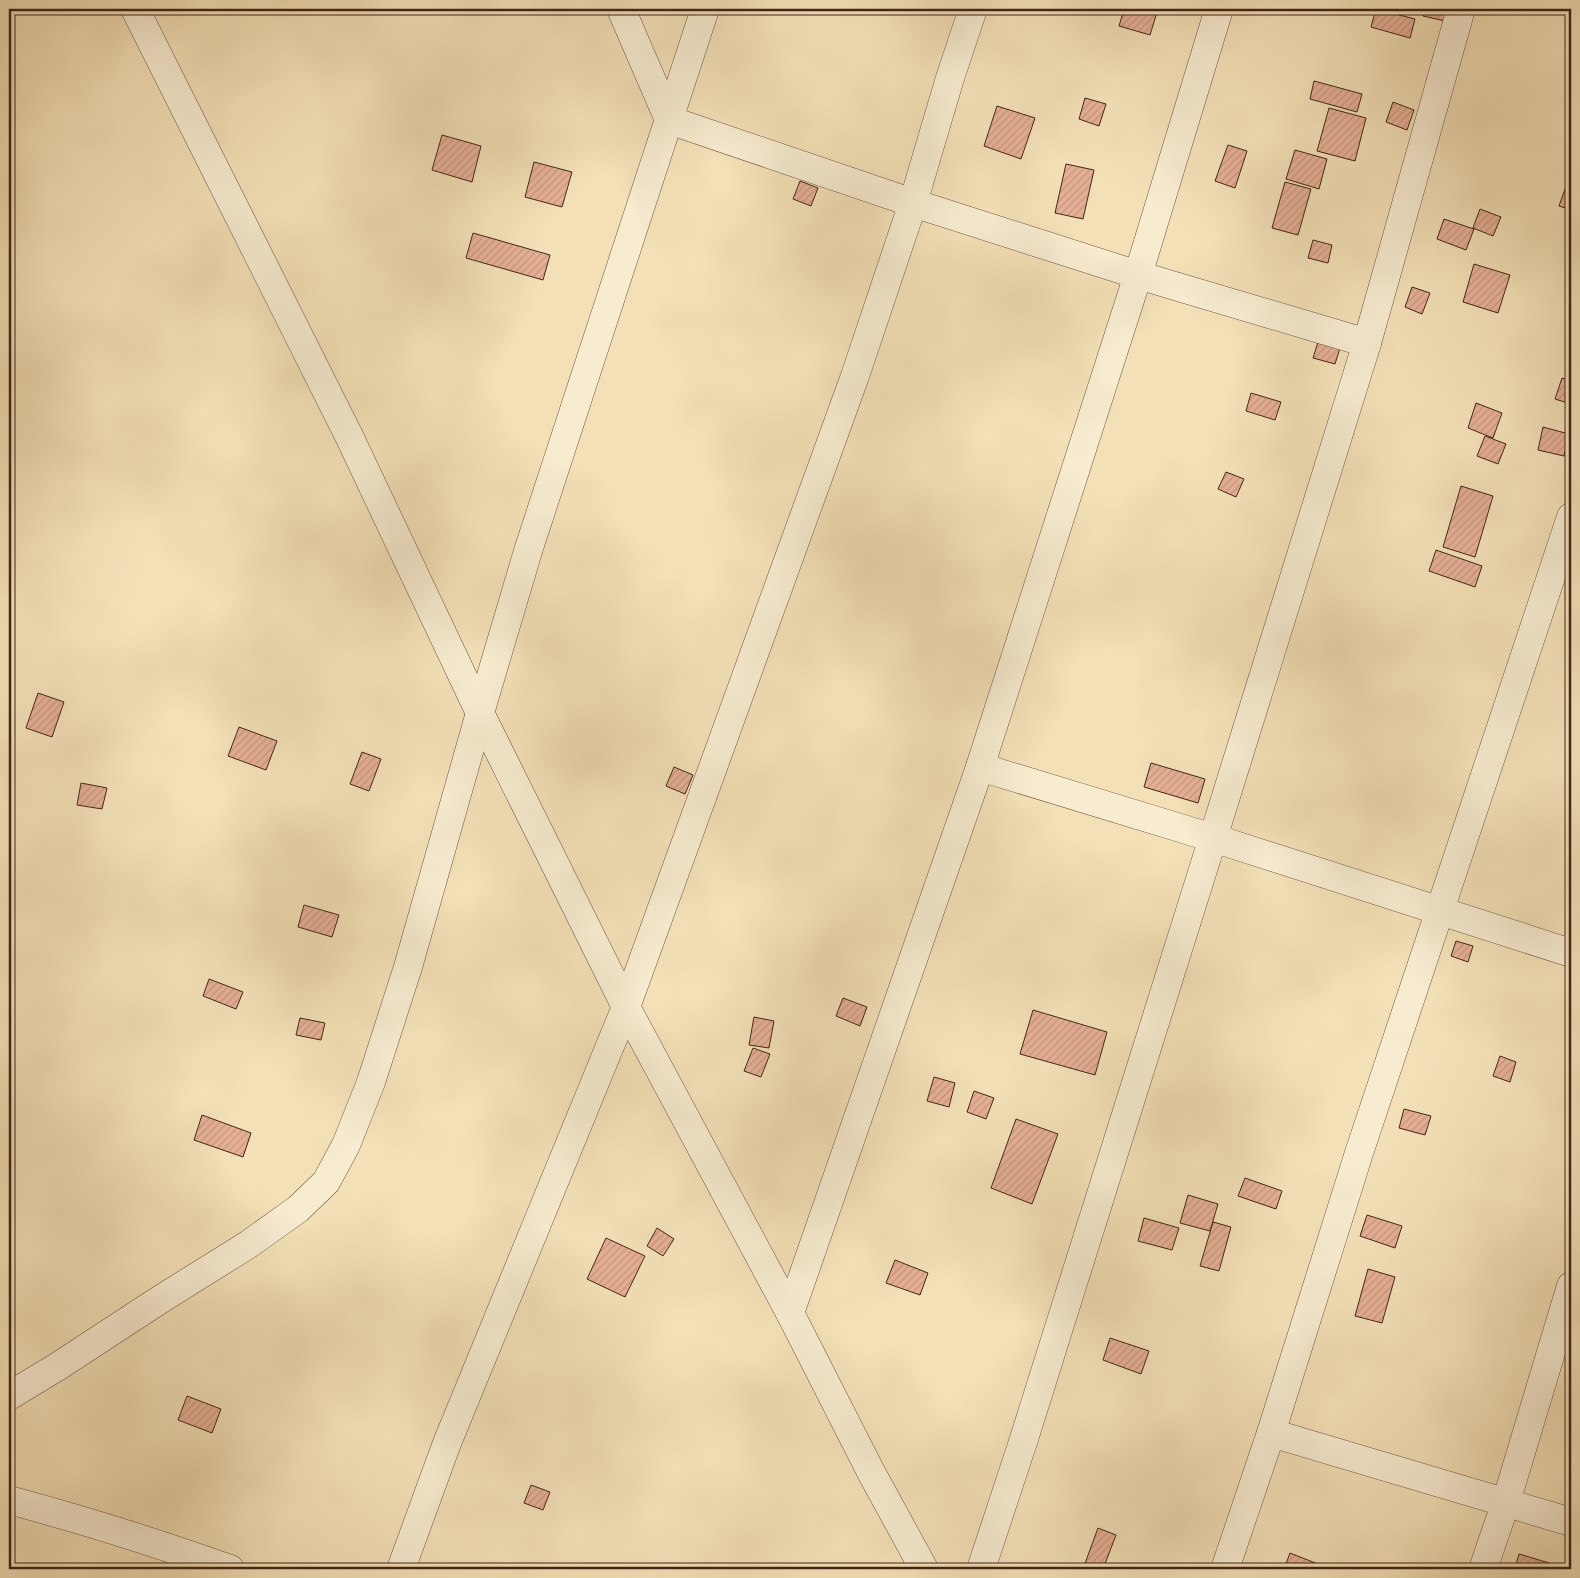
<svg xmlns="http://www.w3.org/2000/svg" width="1580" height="1578" font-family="'Libre Bodoni',serif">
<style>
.building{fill:url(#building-hatch);stroke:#422518}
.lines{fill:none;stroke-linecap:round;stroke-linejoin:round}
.minor-casing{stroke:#6e5440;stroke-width:29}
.minor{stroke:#f7ebd0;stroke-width:28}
</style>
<defs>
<pattern id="building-hatch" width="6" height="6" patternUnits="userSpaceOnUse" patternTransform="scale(1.25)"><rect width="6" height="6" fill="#e6b095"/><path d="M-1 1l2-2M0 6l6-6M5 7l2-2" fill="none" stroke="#c69780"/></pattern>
</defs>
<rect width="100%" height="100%" fill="#f3e0b7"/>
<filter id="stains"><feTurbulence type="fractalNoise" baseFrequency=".004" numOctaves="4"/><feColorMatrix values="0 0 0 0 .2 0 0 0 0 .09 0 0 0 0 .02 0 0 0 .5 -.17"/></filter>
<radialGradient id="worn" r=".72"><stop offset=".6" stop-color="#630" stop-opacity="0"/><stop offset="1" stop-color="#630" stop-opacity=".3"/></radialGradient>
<g class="building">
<path d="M1124 9H1158L1150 35 1119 26Z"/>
<path d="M1376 9 1415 19 1410 38 1371 27Z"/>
<path d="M1425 9H1448L1445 21 1423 16Z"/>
<path d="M1314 81 1362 94 1357 112 1310 99Z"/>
<path d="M1085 98 1106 104 1099 126 1079 119Z"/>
<path d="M1393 102 1414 110 1407 130 1386 122Z"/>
<path d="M997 106 1035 118 1021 159 984 146Z"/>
<path d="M1329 108 1366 118 1355 161 1317 151Z"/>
<path d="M442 135 481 146 472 182 432 170Z"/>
<path d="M1228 145 1247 151 1235 188 1215 181Z"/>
<path d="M1295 150 1327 159 1319 189 1286 179Z"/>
<path d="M534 162 572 172 562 207 525 197Z"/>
<path d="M1066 164 1094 170 1083 219 1055 213Z"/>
<path d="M1571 172V210L1559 206Z"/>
<path d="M800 181 818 188 811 206 793 199Z"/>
<path d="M1285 182 1311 189 1298 235 1272 228Z"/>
<path d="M1480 209 1501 217 1493 236 1473 228Z"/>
<path d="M1444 219 1474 229 1466 250 1437 239Z"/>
<path d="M473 233 550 255 543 280 466 258Z"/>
<path d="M1313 240 1332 245 1328 263 1308 258Z"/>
<path d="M1474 264 1510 275 1498 313 1463 302Z"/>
<path d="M1412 287 1430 293 1422 314 1405 307Z"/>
<path d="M1318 342 1340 348 1335 364 1313 358Z"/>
<path d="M1562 378 1571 381V404L1555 399Z"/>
<path d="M1251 393 1281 402 1275 420 1246 411Z"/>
<path d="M1476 403 1502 413 1493 438 1468 428Z"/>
<path d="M1543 427 1569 434 1564 456 1538 450Z"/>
<path d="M1485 436 1506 444 1498 464 1477 456Z"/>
<path d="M1226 472 1244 479 1236 497 1218 489Z"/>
<path d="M1461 486 1493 496 1475 557 1443 547Z"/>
<path d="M1436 550 1482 566 1475 587 1429 571Z"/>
<path d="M38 693 64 702 52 737 26 728Z"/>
<path d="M239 727 277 741 266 770 228 756Z"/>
<path d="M362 752 381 759 369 791 350 784Z"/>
<path d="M1151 763 1205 779 1198 803 1144 787Z"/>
<path d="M674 767 693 775 685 794 666 786Z"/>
<path d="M81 783 107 788 102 809 77 805Z"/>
<path d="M304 905 339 915 332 937 298 927Z"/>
<path d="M1456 941 1473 946 1468 962 1451 956Z"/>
<path d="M209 979 243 992 236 1009 203 996Z"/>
<path d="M843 998 867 1007 860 1026 836 1016Z"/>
<path d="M1033 1010 1107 1032 1095 1075 1020 1054Z"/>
<path d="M754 1017 774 1021 769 1048 749 1045Z"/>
<path d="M300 1018 325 1023 321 1040 296 1035Z"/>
<path d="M753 1048 770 1054 761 1077 744 1071Z"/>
<path d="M1500 1056 1516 1062 1510 1082 1493 1076Z"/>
<path d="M934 1077 955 1083 949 1107 927 1101Z"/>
<path d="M974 1091 994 1098 986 1119 967 1112Z"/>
<path d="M1404 1109 1431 1116 1425 1135 1399 1128Z"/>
<path d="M202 1115 251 1133 243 1157 194 1140Z"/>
<path d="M1016 1119 1058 1134 1032 1204 991 1188Z"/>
<path d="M1245 1178 1282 1191 1276 1209 1238 1196Z"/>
<path d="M1188 1195 1218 1204 1210 1231 1180 1223Z"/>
<path d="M1367 1215 1402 1226 1395 1248 1360 1236Z"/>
<path d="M1144 1218 1179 1228 1172 1250 1138 1241Z"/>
<path d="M1213 1222 1231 1227 1219 1271 1200 1266Z"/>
<path d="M657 1228 674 1239 663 1256 647 1246Z"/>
<path d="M606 1238 645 1256 625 1297 587 1279Z"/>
<path d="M895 1260 928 1273 920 1295 886 1283Z"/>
<path d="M1368 1269 1395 1277 1382 1323 1355 1316Z"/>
<path d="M1110 1338 1149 1351 1141 1374 1103 1360Z"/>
<path d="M187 1396 221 1409 212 1433 178 1420Z"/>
<path d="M531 1485 550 1492 543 1510 524 1503Z"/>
<path d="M1098 1528 1116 1535 1103 1569H1083Z"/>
<path d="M1290 1553 1328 1568V1569H1284Z"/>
<path d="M1519 1554 1566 1568V1569H1515Z"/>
<path d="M1339 1563 1354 1569H1336Z"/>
<path d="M120 1564 138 1569H118Z"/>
</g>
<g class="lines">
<g class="minor-casing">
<g id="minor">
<path d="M135 9 349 436 480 713 626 1007 790 1313 871 1472 924 1569"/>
<path d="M621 9 669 120 913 203 1138 275 1367 343"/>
<path d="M980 767 1213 838 1571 953"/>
<path d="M790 1313 980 767 1138 275 1219 9"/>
<path d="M9 1396 57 1367 161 1299 249 1244 298 1209 326 1182 346 1145 371 1082 408 967 480 713 528 551 705 9"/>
<path d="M1271 1433 1571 1522"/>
<path d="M9 1500C84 1520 157 1543 230 1569"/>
<path d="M401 1569 447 1443 626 1007 855 376 913 203 950 78 973 9"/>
<path d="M981 1569 1023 1442 1213 838 1367 343 1461 9"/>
<path d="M1225 1569 1271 1433 1359 1153 1571 517"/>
<path d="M1483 1569 1506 1502 1571 1286"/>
</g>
</g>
<use href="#minor" class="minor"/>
</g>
<rect width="1580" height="1578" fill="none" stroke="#f3e0b7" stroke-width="30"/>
<rect x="10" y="10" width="1560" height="1558" fill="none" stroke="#422518" stroke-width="2.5"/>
<rect x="15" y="15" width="1550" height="1548" fill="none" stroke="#422518"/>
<rect width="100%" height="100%" filter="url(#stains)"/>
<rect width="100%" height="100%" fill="url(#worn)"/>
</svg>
